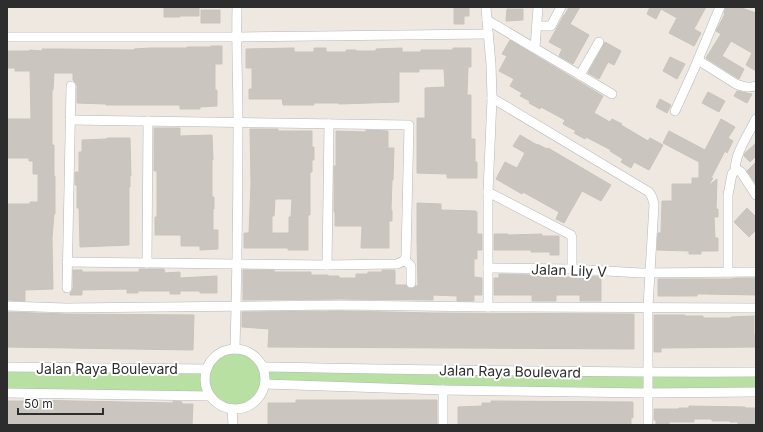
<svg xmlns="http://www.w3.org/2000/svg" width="763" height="432" font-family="Inter,sans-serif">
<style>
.green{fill:#b8e0a2}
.building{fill:#cac6bf;stroke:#c9c4ba;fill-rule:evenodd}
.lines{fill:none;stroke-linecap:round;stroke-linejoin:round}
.street-casing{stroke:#b4b7bf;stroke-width:10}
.street{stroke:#fff;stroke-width:9}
.labels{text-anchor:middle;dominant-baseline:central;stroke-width:4;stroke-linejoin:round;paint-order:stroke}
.street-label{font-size:14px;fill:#2d2d2d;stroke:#fff}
</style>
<rect width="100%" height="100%" fill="#eee8e1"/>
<path class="green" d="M235 349 252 354 263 367 756 372V392L265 384 259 398 247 407 232 409 219 405 210 396 7 393V367L207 369C215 355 219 353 235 349Z"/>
<g class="building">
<path d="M164 7H199V16H180V17H164Z"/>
<path d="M454 7H469V16H464V24H454Z"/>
<path d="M569 7H580L570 24 589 35 573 64 559 56 562 49 549 42 564 15V16Z"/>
<path d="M650 7H706L694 29 701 33 694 46 669 33 677 18 661 9 656 19 647 14Z"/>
<path d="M726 7H739L756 13V71L746 65 752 53 731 41 722 56 744 69 739 79 706 58 721 34 716 31 725 14 724 13Z"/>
<path d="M507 9H523V20L506 21Z"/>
<rect x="201" y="10" width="19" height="13"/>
<path d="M510 40 603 96 594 113 610 122 612 119 622 124 621 125 648 141 650 138 663 145 649 170 634 162 631 168 621 162 623 159 610 151 611 150 586 137 585 139 574 133 576 131 563 124 565 120 541 107 540 109 529 103 530 101 520 96 522 93 510 86 514 79 499 71 507 56 502 54Z"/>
<path d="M605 42 621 51 614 65 608 62 599 79 588 73Z"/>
<path d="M211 46H222V64H215V90H217V106L200 107V109H180V105H106V104L77 103V86L76 83 73 80V73H54L53 90H52V145H54V176H55V214H54L52 238 53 289 25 290V301L7 300V204H30V202H38V174H33V161H29V158H7V119H31L30 71H15V68H7V51H30V50L42 51V49H60L134 50V49L150 48H187V47H211Z"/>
<path d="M294 48V52H314V48H326V52H346V50H356V51H376V49L402 48V52H421V50H453V48H471V67H468L467 95H471V139H475V162H477V178H447V174L417 173V118H425V88L445 87 444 69H419V72H399V102L339 104V103H314V105H283L282 99H249V89H252V68H246V49Z"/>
<path d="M670 57 685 64 677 79 663 71Z"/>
<path d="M737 91 752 94 747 103 734 96Z"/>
<path d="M708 92 725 101 719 112 702 103Z"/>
<path d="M660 99 671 105 667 113 656 107Z"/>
<path d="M721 119 735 127 728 138 733 141 727 153 725 151 711 178H713L708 186 717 179 716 209H718V217H714L715 238H718V251H701V254H689V251L657 250 658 233H661L662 201H672V184H692V178H699V162L663 143 669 131 705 150Z"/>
<path d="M154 128H180V136L212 135 213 160H212V197H214V209H213V230H218V249L200 250V246H181V235H155V217H157V171H154Z"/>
<path d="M250 129H278V131H312V147H314V160H312V172H310V215H308V250H288V248H244V233H249L251 184ZM275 199H292L291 217H289V233H272V216H274Z"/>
<path d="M366 130 388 131V148H394L393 180H392L391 210H392V221H389V248H361L362 226H335V212H334V166H336V131L366 132Z"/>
<path d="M520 135 537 145V144L547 149 548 148 611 185 601 201 582 191 564 223 556 219 559 212 523 192 522 194 496 179 505 162 517 168 525 153 513 146Z"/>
<path d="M107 138H130L131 176H130V187H129V245L80 247 79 208H77V185H75V172H79V152H82V140L107 139Z"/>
<path d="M756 143V156L750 162 744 156 745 153Z"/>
<path d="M756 162V184L747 171Z"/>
<path d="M417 203 441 204V210L476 211V214L477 212V234H482V250H477V259H474V277L482 278V295H474V301H457V296L433 295V300L340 299 243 300V270H274V272H311V275H328V276H339V278H356V274H368V272H382V270H395V285H406L408 288H414L416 286H418L417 241Z"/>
<path d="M747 208 756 217V230L749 237 734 222Z"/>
<path d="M494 234H508V235L542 234V236H559V255H550V252H531V250H494Z"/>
<path d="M139 269H164L165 273 180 272V278L217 276V293H200V291H180V294H170V291H138V293H127V289L82 290V295H70V293L72 291 73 288V270H82V272H139Z"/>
<path d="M499 274 530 275V276L543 277H580V276L601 277V301H580V295H556V301H532V295H494V278H499Z"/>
<path d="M738 278H756V295L705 294H697V296H658V279H730Z"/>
<path d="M340 311 433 313 634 314V349L268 347 269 329 242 327V312Z"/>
<path d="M7 312 66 314 194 315 193 350 7 347Z"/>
<path d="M654 315H685V316H703V318H731V317L754 316V335H756V347L661 348V352H654Z"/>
<path d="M28 400 173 403V401L182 402V404H193L192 425H7V401H28Z"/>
<path d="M296 400H437V425H268V403H296Z"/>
<path d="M491 401 633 402V418L631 417V425H458V407L482 406V403H491Z"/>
<path d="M689 406 745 407V408H756V425H738V422H730V421H712V419H694V422H669V425H656V420H654V409H679V408H689Z"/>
</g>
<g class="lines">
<g class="street-casing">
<g id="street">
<path d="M486 7 487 20 491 64 492 98 488 192V307"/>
<path d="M487 20 580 75 612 94"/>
<path d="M537 26H551L561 7"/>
<path d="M7 37H236L488 34"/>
<path d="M535 48 538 7"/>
<path d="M698 60 736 84C744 87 748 88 756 86"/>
<path d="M580 75 599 42"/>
<path d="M492 98 649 192 652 197 654 204 648 307V425"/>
<path d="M675 111 695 67 720 7"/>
<path d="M735 171C735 153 748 135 756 119"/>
<path d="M488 192 571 235 572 238V269"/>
<path d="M405 260 411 266V283"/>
<path d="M67 262 327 265 397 264C402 262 405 261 406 256L409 125 70 120"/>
<path d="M147 263 148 121"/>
<path d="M327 265 329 124"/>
<path d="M488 268 572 269 641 273 756 272"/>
<path d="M728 272V195L732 174 735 171 738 170 741 172 756 195"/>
<path d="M67 288 71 86"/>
<path d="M7 306 66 308 340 305 488 307 756 308"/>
<path d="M235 349C237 274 238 198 238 123 238 84 236 46 237 7"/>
<circle cx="235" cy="379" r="30"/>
<path d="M7 367 207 369"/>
<path d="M263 367C428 370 592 373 756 372"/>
<path d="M265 384 443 390 648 393 756 392"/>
<path d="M7 393 210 396"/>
<path d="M232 409 233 425"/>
<path d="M443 425V390"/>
</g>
</g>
<use href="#street" class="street"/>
</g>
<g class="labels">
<g class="street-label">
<text transform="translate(569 270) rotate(2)">Jalan Lily V</text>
<text x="107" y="368">Jalan Raya Boulevard</text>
<text transform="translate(510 371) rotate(1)">Jalan Raya Boulevard</text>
</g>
</g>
<rect width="763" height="432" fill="none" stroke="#2d2d2d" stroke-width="16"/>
<path d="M18 408v6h85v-6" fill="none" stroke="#2d2d2d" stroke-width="2"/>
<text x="24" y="408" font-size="12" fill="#2d2d2d" stroke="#ffffff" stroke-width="3" paint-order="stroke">50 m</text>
</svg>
